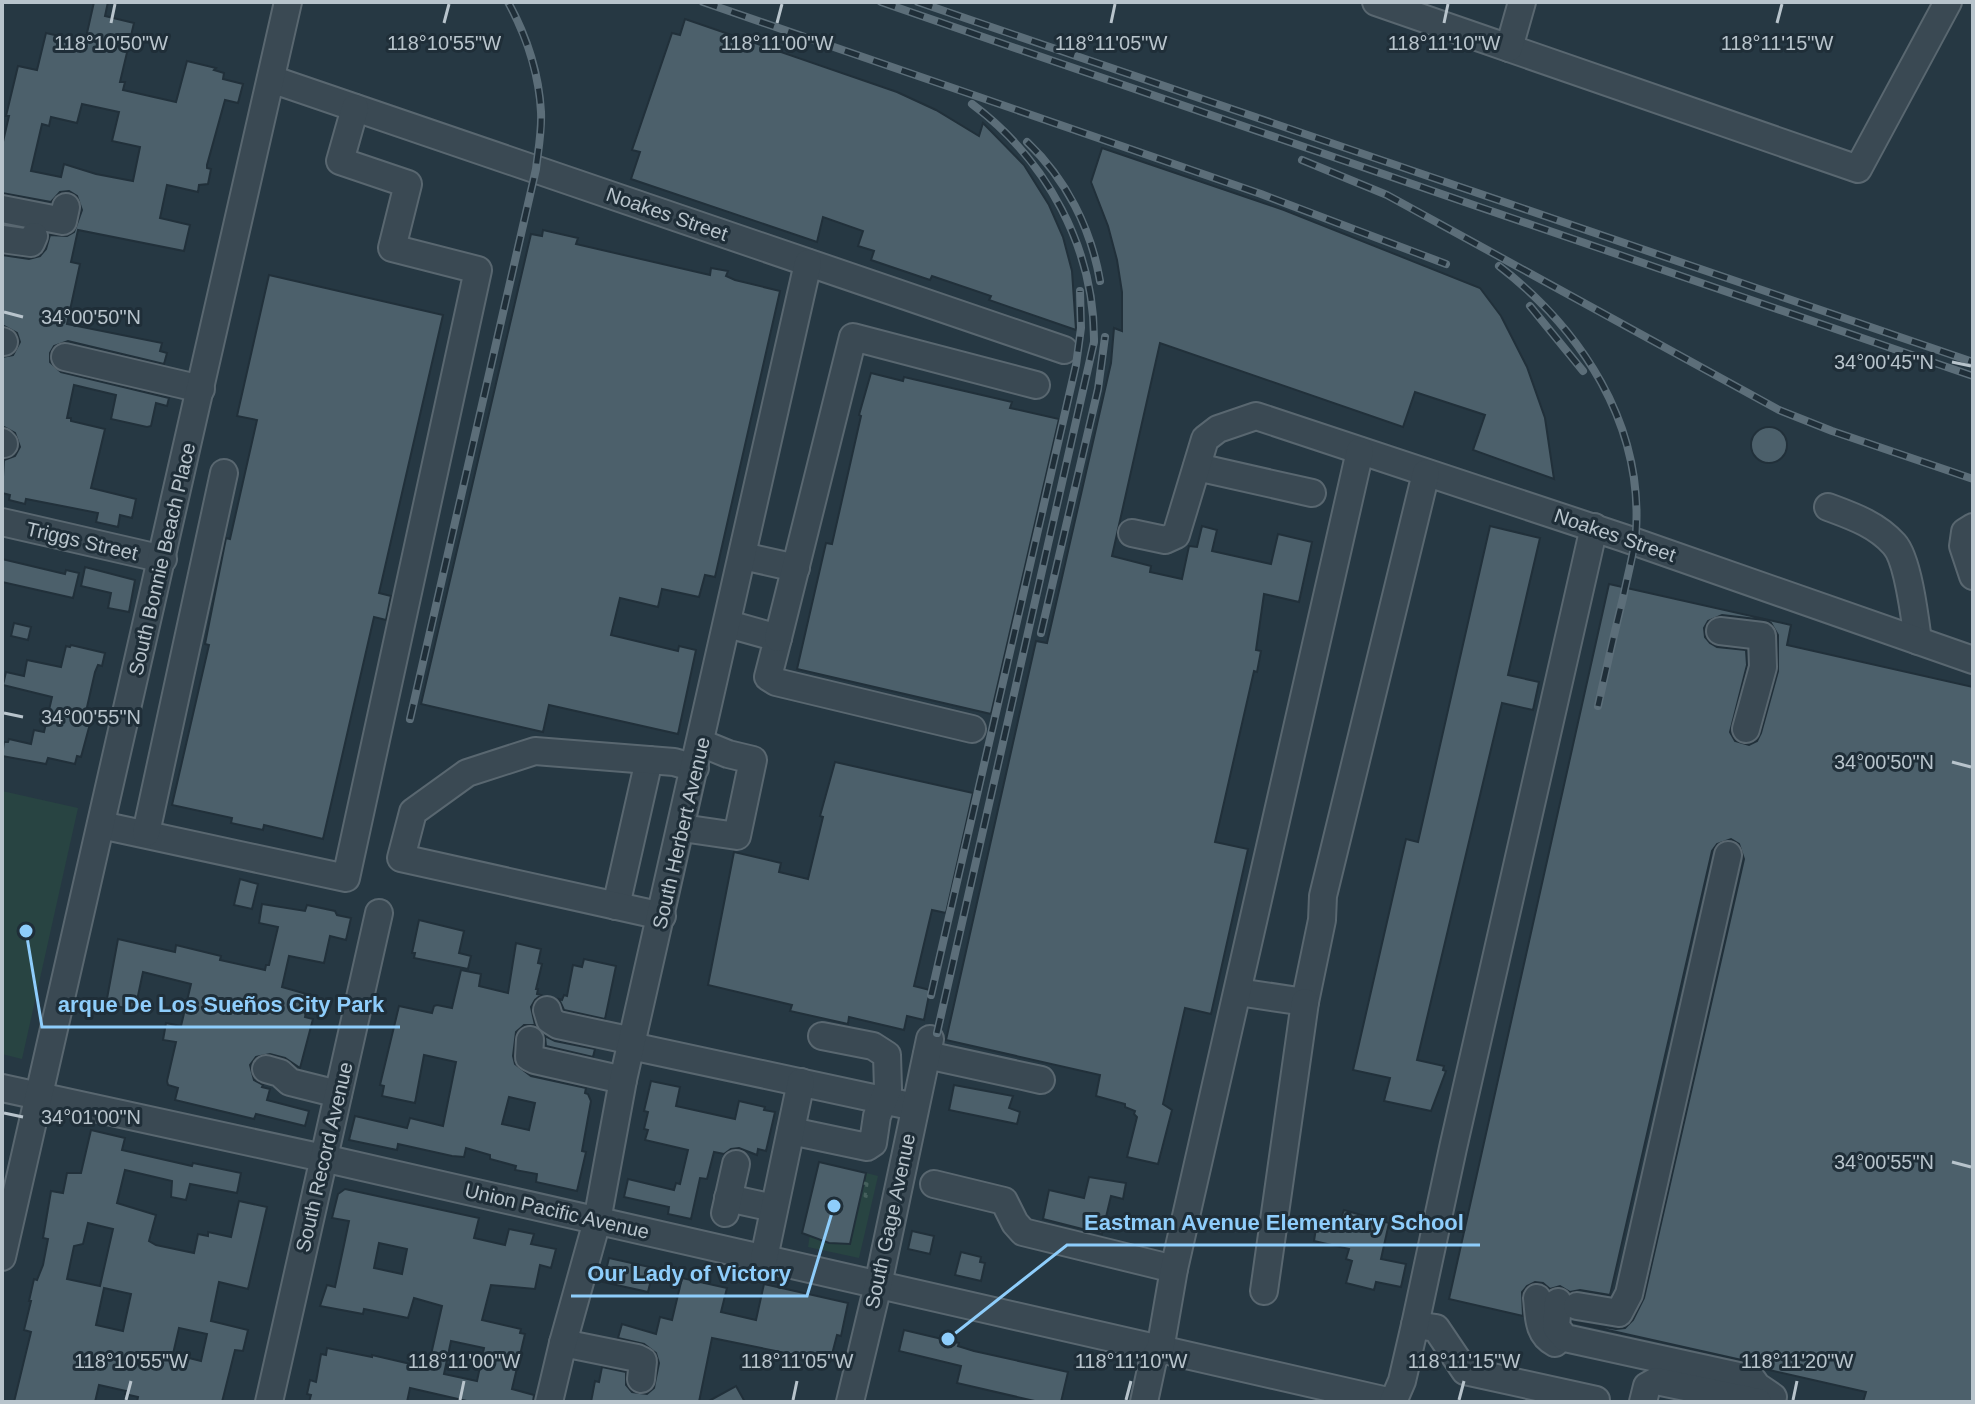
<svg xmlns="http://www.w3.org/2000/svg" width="1975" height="1404" font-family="Helvetica,sans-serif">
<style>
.green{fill:#284442}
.building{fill:#4c606b;stroke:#21303a;stroke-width:2;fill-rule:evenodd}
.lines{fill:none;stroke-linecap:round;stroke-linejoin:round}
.minor-casing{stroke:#596770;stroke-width:30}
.path{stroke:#46605d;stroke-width:3;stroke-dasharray:6 6;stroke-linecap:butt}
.minor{stroke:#3a4953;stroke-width:26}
.rail-casing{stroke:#5c6e79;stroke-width:8}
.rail{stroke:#1f2e38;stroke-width:5;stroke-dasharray:15;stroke-linecap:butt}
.ticks{fill:none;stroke:#b8c4cc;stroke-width:3}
.labels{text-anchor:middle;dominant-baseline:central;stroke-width:6;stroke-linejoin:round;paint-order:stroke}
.street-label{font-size:20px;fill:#b8c4cc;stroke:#1f2e38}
.ticks-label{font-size:20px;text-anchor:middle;fill:#b8c4cc;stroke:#1f2e38;stroke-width:6;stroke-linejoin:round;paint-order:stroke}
.leader{fill:none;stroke:#8ecdfb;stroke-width:3}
.callout-dot{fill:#8ecdfb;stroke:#1f2e38;stroke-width:3}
.callout-label{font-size:22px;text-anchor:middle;font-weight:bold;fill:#8ecdfb;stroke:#1f2e38;stroke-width:6;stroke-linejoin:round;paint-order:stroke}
</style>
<rect width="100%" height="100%" fill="#263843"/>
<g class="green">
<path d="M2 791 78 808 22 1059 2 1054Z"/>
<path d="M866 1173 878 1176 859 1258 808 1247 810 1234 829 1243 850 1244Z"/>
</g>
<g class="building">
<path d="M94 2H108L105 16 134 23 120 82H125L123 90 176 102 187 61 216 68 214 70 224 73 223 79 243 84 238 103 225 100 207 165V168L211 169 208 184 199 185 198 192 167 185 160 218 190 225 184 251 78 230 71 262 80 264 67 324 162 343 160 351 167 353 164 364 68 341 54 346 50 353V362L61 372 169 398 167 406 156 403 151 426 147 427 111 419 116 395 74 385 67 418H71V421L105 429 91 488 136 499 132 518 120 515 118 527 96 522 98 513 26 499 25 504 9 500 10 495 2 493 4 460 15 456 20 447 15 433 2 426V357L13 355 20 342 17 333 2 325V255L29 259 40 256 46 249 50 235 67 236 74 232 82 210 77 196 69 191 60 192 51 202 2 193V146L9 116H6L18 66 37 70 46 33 85 42ZM82 104 119 112 112 141 140 147 133 181 96 174 64 164 61 177 31 171 42 124 49 126 51 117 77 123Z"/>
<path d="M685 19 897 92 936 110 979 136 983 123 1024 165 1049 205 1063 237 1072 271 1076 330 989 300 991 296 932 276 930 280 871 260 874 251 858 246 863 231 823 217 817 242 631 179 640 152 632 150 672 33 680 35Z"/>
<path d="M1102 148 1284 210 1480 288 1501 316 1527 367 1545 418 1554 479 1473 450 1485 415 1415 392 1403 427 1160 343 1112 556 1151 566 1150 572 1182 579 1189 546 1197 547 1202 526 1217 530 1212 551 1271 564 1278 534 1312 542 1299 602 1264 594 1256 650 1261 651 1257 672 1254 671 1215 842 1248 849 1211 1014 1185 1008 1163 1104 1172 1110 1158 1164 1127 1157 1137 1117 1134 1114 1135 1111 1125 1107V1104L1096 1096 1100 1075 946 1040 1036 641 1047 643 1111 363 1114 328 1122 331V292L1117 260 1108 226 1091 182Z"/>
<path d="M543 230 578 238 576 244 710 275 711 268 728 271 726 276 735 280 780 291 715 577 705 575 699 597 662 589 658 607 620 598 611 635 678 651 679 646 696 650 678 734 549 705 543 732 421 704 531 234 542 236Z"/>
<path d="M269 275 443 315 379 593 391 596 386 620 374 617 323 839 264 825 263 830 231 823 232 818 172 805 209 645 205 644 226 538 230 539 257 420 237 416Z"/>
<path d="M871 373 903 381 904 377 1012 402 1010 408 1059 419 991 714 797 669 826 543 832 544 861 416 859 415Z"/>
<circle cx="1769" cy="445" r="18"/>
<path d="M1490 526 1540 538 1508 675 1539 682 1533 710 1502 703 1417 1060 1444 1066 1443 1070 1446 1071 1431 1111 1384 1101 1390 1078 1353 1070 1406 839 1418 842Z"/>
<path d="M2 559 65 574 66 570 79 573 73 598 2 582Z"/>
<path d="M85 567 135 580 129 612 108 608 111 593 81 586Z"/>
<path d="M1609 584 1791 625 1787 645 1973 687V1402H1863L1866 1392 1765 1369 1755 1363 1572 1322 1616 1329 1625 1328 1633 1320 1644 1298 1744 859 1739 844 1731 839 1717 844 1712 851 1610 1295 1580 1290 1570 1292 1560 1286 1550 1289 1543 1283 1535 1282 1527 1286 1522 1292 1523 1316 1449 1299ZM1722 615 1765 620 1771 623 1778 635V671L1761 733 1757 741 1749 745 1735 741 1730 732 1747 665 1746 650 1717 647 1710 643 1705 637 1704 628 1708 621Z"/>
<path d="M14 623 31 627 28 640 11 636Z"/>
<path d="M71 645 105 653 102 666 98 665 95 672 85 716 86 719 91 720 81 757 77 756 75 764 48 758 46 764 2 756 4 742H8L9 739 31 744 34 730 44 732 52 697 3 685 6 672 24 676 27 660 61 667 66 646 70 647Z"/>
<path d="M835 762 973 793 946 913 932 910 914 986 930 990 924 1020 907 1016 904 1030 849 1017 848 1024 790 1011 792 1005 708 985 734 852 781 863 779 872 808 879 823 817 820 816Z"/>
<path d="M240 879 258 884 252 909 234 905Z"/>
<path d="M262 904 305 911 307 905 335 911 337 915 351 918 346 940 330 936 324 963 289 956 282 987 310 995 305 1017 313 1019 300 1068 285 1058 270 1054 256 1057 250 1065 254 1080 263 1085 262 1087 270 1089 267 1100 309 1111 305 1126 256 1114 254 1119 175 1100 178 1088 168 1085 167 1081 176 1042 163 1040 166 1023 181 1026 191 984 143 972 135 1010 106 1004 118 939 175 952 176 945 221 956 220 960 265 970 266 965H269L278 927 259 923Z"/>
<path d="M419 920 464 931 459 953 471 956 468 969 414 958 415 953H412Z"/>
<path d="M516 943 541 949 538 963 542 964 536 989H538L537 994 541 995 535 1000 531 1007 535 1025H524L516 1032 513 1056 515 1064 531 1076 586 1088 585 1093 588 1094 591 1101 582 1151 586 1152 577 1191 536 1182 537 1174 515 1170 516 1166 490 1159V1155L466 1148 464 1157 452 1156 398 1144 397 1150 349 1140 355 1116 407 1128 410 1118 443 1126 456 1062 424 1055 415 1103 382 1096 384 1086 380 1085 399 1006 432 1013 434 1006 437 1005 452 1008 461 970 481 974 479 986 508 993ZM509 1097 535 1103 529 1130 502 1124Z"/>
<path d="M584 959 616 966 605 1019 564 1010 559 999 562 1000 564 995 567 996 573 965 582 967Z"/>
<path d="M545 1036 555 1041 595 1049 593 1057 546 1046Z"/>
<path d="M651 1081 680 1087 676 1106 735 1119 739 1101 765 1107 764 1110 775 1112 766 1151 758 1149 757 1155 739 1148 731 1149 724 1154 714 1152 707 1179 700 1178 691 1219 668 1214 669 1207 624 1197 628 1179 674 1190 676 1183 680 1184 688 1150 645 1140 648 1130 644 1129 648 1112 644 1111Z"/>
<path d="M954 1085 1013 1096 1009 1108 1020 1112 1017 1124 949 1110Z"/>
<path d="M91 1130 125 1138 122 1150 192 1166 193 1163 241 1173 237 1193 190 1184 186 1200 171 1197 172 1181 125 1170 117 1203 156 1215 149 1241 156 1245 194 1253 198 1234 208 1236V1232L231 1237 239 1201 267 1207 248 1289 219 1282 211 1321 248 1330 243 1351 235 1350 222 1402H137L138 1397 125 1394 126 1391 99 1385 95 1402H14L31 1332 24 1330 31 1301H29L34 1279 37 1280 43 1265 48 1239 43 1238 51 1191 63 1193 67 1173H81ZM88 1223 113 1229 100 1286 67 1279 74 1246 83 1244ZM104 1288 131 1294 123 1331 96 1325ZM179 1328 207 1334 201 1361 173 1354Z"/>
<path d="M819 1162 866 1173 850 1244 829 1243 802 1233Z"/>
<path d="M1089 1177 1126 1183 1123 1199 1111 1196 1102 1234 1043 1219 1049 1190 1084 1198Z"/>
<path d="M345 1189 479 1218 474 1238 505 1245 509 1229 534 1234 531 1244 556 1249 551 1268 540 1265 535 1289 491 1285 482 1320 521 1329 520 1333 525 1334 512 1389 534 1395 533 1402H471L410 1388 407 1402H309L311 1395 307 1394 310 1380 316 1382 321 1354 326 1355 327 1348 372 1357V1355L428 1368 442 1306 414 1298 408 1318 364 1309 363 1314 320 1306 327 1285 335 1287 344 1245 349 1221 332 1218 338 1194ZM379 1243 407 1249 402 1274 374 1268ZM451 1341 484 1348 477 1381 444 1374Z"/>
<path d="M1344 1210 1389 1223 1381 1259 1406 1264 1401 1287 1376 1282 1374 1290 1346 1283 1352 1261 1346 1259 1349 1249 1314 1241 1316 1228 1337 1230Z"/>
<path d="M912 1231 934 1236 930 1254 908 1249Z"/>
<path d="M961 1252 981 1257 980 1262 985 1263 981 1281 955 1275Z"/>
<path d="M609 1258 654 1268 648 1292 603 1282Z"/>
<path d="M682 1278 727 1288 721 1312 756 1320 764 1284 848 1303 841 1336 837 1335 830 1362 712 1338 699 1402H591L595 1381 599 1382 602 1367 626 1372V1385L632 1392 647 1394 654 1388 659 1363 656 1353 644 1344 618 1338 622 1324 656 1334 660 1317 672 1320Z"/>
<path d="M904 1330 959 1343 958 1346 974 1351 1068 1372 1061 1402H1039L957 1383 961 1366 899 1351Z"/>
<path d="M736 1386 745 1402H707Z"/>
</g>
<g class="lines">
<g class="minor-casing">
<g id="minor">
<path d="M1376 2 1858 169 1948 2"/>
<path d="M1509 48 1522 2"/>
<path d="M271 79 1064 350"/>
<path d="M2 209 63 221 66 207"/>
<path d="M2 239 31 243 34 236"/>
<path d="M2 341 4 342"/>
<path d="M65 357 201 389"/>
<path d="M2 442 4 444"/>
<path d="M1197 467 1312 493"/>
<path d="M1828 507C1852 516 1876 524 1894 544 1908 559 1915 618 1918 641"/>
<path d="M2 522 163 559"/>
<path d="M1973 527 1965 532 1963 546 1973 576"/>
<path d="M1132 533 1165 540 1176 535 1205 439 1218 429 1256 416 1624 538 1973 660"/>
<path d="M743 556 796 568"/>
<path d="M728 624 778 638 768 677 776 682 972 729"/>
<path d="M1720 631 1762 636 1763 667 1746 729"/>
<path d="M778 638 853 337 1036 385"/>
<path d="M101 825 346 878 478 270 392 248 408 184 340 161 355 108"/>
<path d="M682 828 737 836 753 760 728 754 701 743"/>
<path d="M146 833 224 473"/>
<path d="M616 906 649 760"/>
<path d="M662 916 401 858 413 812 467 773 535 751 674 762 695 768"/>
<path d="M1238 992 1305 1002 1322 920 1323 896 1426 473"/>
<path d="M547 1010 550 1020 558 1025 633 1041"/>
<path d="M530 1040 529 1057 535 1060 623 1080"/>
<path d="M631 1046 915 1107"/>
<path d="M927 1055 1041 1080"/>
<path d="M266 1069 280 1073 290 1082 338 1094"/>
<path d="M2 1088 323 1158 1392 1402"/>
<path d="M791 1131 867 1147 873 1143 877 1116 888 1089 887 1055 873 1046 822 1036"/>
<path d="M934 1184 1004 1201 1015 1223 1023 1232 1174 1269"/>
<path d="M728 1198 774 1208"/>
<path d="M725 1213 736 1164"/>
<path d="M2 1257 288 2"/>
<path d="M764 1258 801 1082"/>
<path d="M1264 1291 1305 1002"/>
<path d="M1537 1298C1539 1315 1537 1334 1555 1343"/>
<path d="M1558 1302 1556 1327 1565 1338 1752 1379 1757 1386 1773 1397 1771 1402"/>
<path d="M1577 1306 1619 1313 1629 1294 1728 855"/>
<path d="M1415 1325 1436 1328 1465 1371 1596 1400V1402"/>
<path d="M563 1343 637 1358 643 1361 641 1379"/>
<path d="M269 1402 379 913"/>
<path d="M549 1402 563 1343 597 1221 623 1080 808 263"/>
<path d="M850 1402 878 1285 930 1039"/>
<path d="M1144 1402 1153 1360 1160 1350 1174 1269 1360 451"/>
<path d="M1393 1402 1402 1381 1415 1325 1453 1148 1594 527"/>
<path d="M1643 1402 1647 1386 1656 1381 1758 1402"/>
</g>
</g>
<path class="path" d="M864 1183 867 1184 865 1196 873 1198"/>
<use href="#minor" class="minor"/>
<g class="rail-casing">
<g id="rail">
<path d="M703 2 1261 194 1446 264"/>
<path d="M881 2 1973 376"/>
<path d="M918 2 1973 362"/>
<path d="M1027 142C1066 179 1091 228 1100 281"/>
<path d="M1302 160 1387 195 1779 410 1832 431 1973 479"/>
<path d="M1499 266C1582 330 1643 424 1636 532 1634 554 1627 577 1623 598 1614 634 1606 670 1598 706"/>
<path d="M1530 306 1583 371"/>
<path d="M1041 633 1098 389 1105 337"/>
<path d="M410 719 536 169C538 151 542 131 541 112 539 74 526 35 508 2"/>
<path d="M931 995 1076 365 1081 328 1080 291"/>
<path d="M937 1033 1094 342C1095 249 1047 160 972 104"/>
</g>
</g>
<use href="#rail" class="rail"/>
</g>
<path class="ticks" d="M111 23 115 4M444 23 449 4M777 23 782 4M1111 23 1115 4M1444 23 1448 4M1777 23 1782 4M4 312 23 317M1952 362 1971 366M4 713 23 717M1952 762 1971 767M4 1113 23 1117M1952 1162 1971 1167M126 1400 131 1381M460 1400 464 1381M793 1400 797 1381M1126 1400 1131 1381M1459 1400 1464 1381M1793 1400 1797 1381"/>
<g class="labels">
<g class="street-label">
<text transform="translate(667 214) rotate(19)">Noakes Street</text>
<text transform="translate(1615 535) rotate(19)">Noakes Street</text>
<text transform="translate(82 541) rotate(13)">Triggs Street</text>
<text transform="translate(162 559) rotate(-77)">South Bonnie Beach Place</text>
<text transform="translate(681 833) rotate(-77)">South Herbert Avenue</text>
<text transform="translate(324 1157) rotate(-77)">South Record Avenue</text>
<text transform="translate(557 1211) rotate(13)">Union Pacific Avenue</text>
<text transform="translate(890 1221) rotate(-78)">South Gage Avenue</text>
</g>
</g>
<g class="ticks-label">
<text x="111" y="50">118°10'50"W</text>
<text x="444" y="50">118°10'55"W</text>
<text x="777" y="50">118°11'00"W</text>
<text x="1111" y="50">118°11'05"W</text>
<text x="1444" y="50">118°11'10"W</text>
<text x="1777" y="50">118°11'15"W</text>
<text x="91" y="324">34°00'50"N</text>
<text x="1884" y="369">34°00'45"N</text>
<text x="91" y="724">34°00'55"N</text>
<text x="1884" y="769">34°00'50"N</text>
<text x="91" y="1124">34°01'00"N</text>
<text x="1884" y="1169">34°00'55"N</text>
<text x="131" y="1368">118°10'55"W</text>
<text x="464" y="1368">118°11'00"W</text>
<text x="797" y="1368">118°11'05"W</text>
<text x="1131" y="1368">118°11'10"W</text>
<text x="1464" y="1368">118°11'15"W</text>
<text x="1797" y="1368">118°11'20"W</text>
</g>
<path class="leader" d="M26 931L42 1027H400M948 1339L1067 1245H1480M834 1206L807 1296H571"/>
<g class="callout-dot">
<circle cx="26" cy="931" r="8"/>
<circle cx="948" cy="1339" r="8"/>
<circle cx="834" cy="1206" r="8"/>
</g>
<g class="callout-label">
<text x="221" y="1012">arque De Los Sueños City Park</text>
<text x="1274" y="1230">Eastman Avenue Elementary School</text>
<text x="689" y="1281">Our Lady of Victory</text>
</g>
<rect width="1975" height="1404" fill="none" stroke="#b8c4cc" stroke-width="8"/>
</svg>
